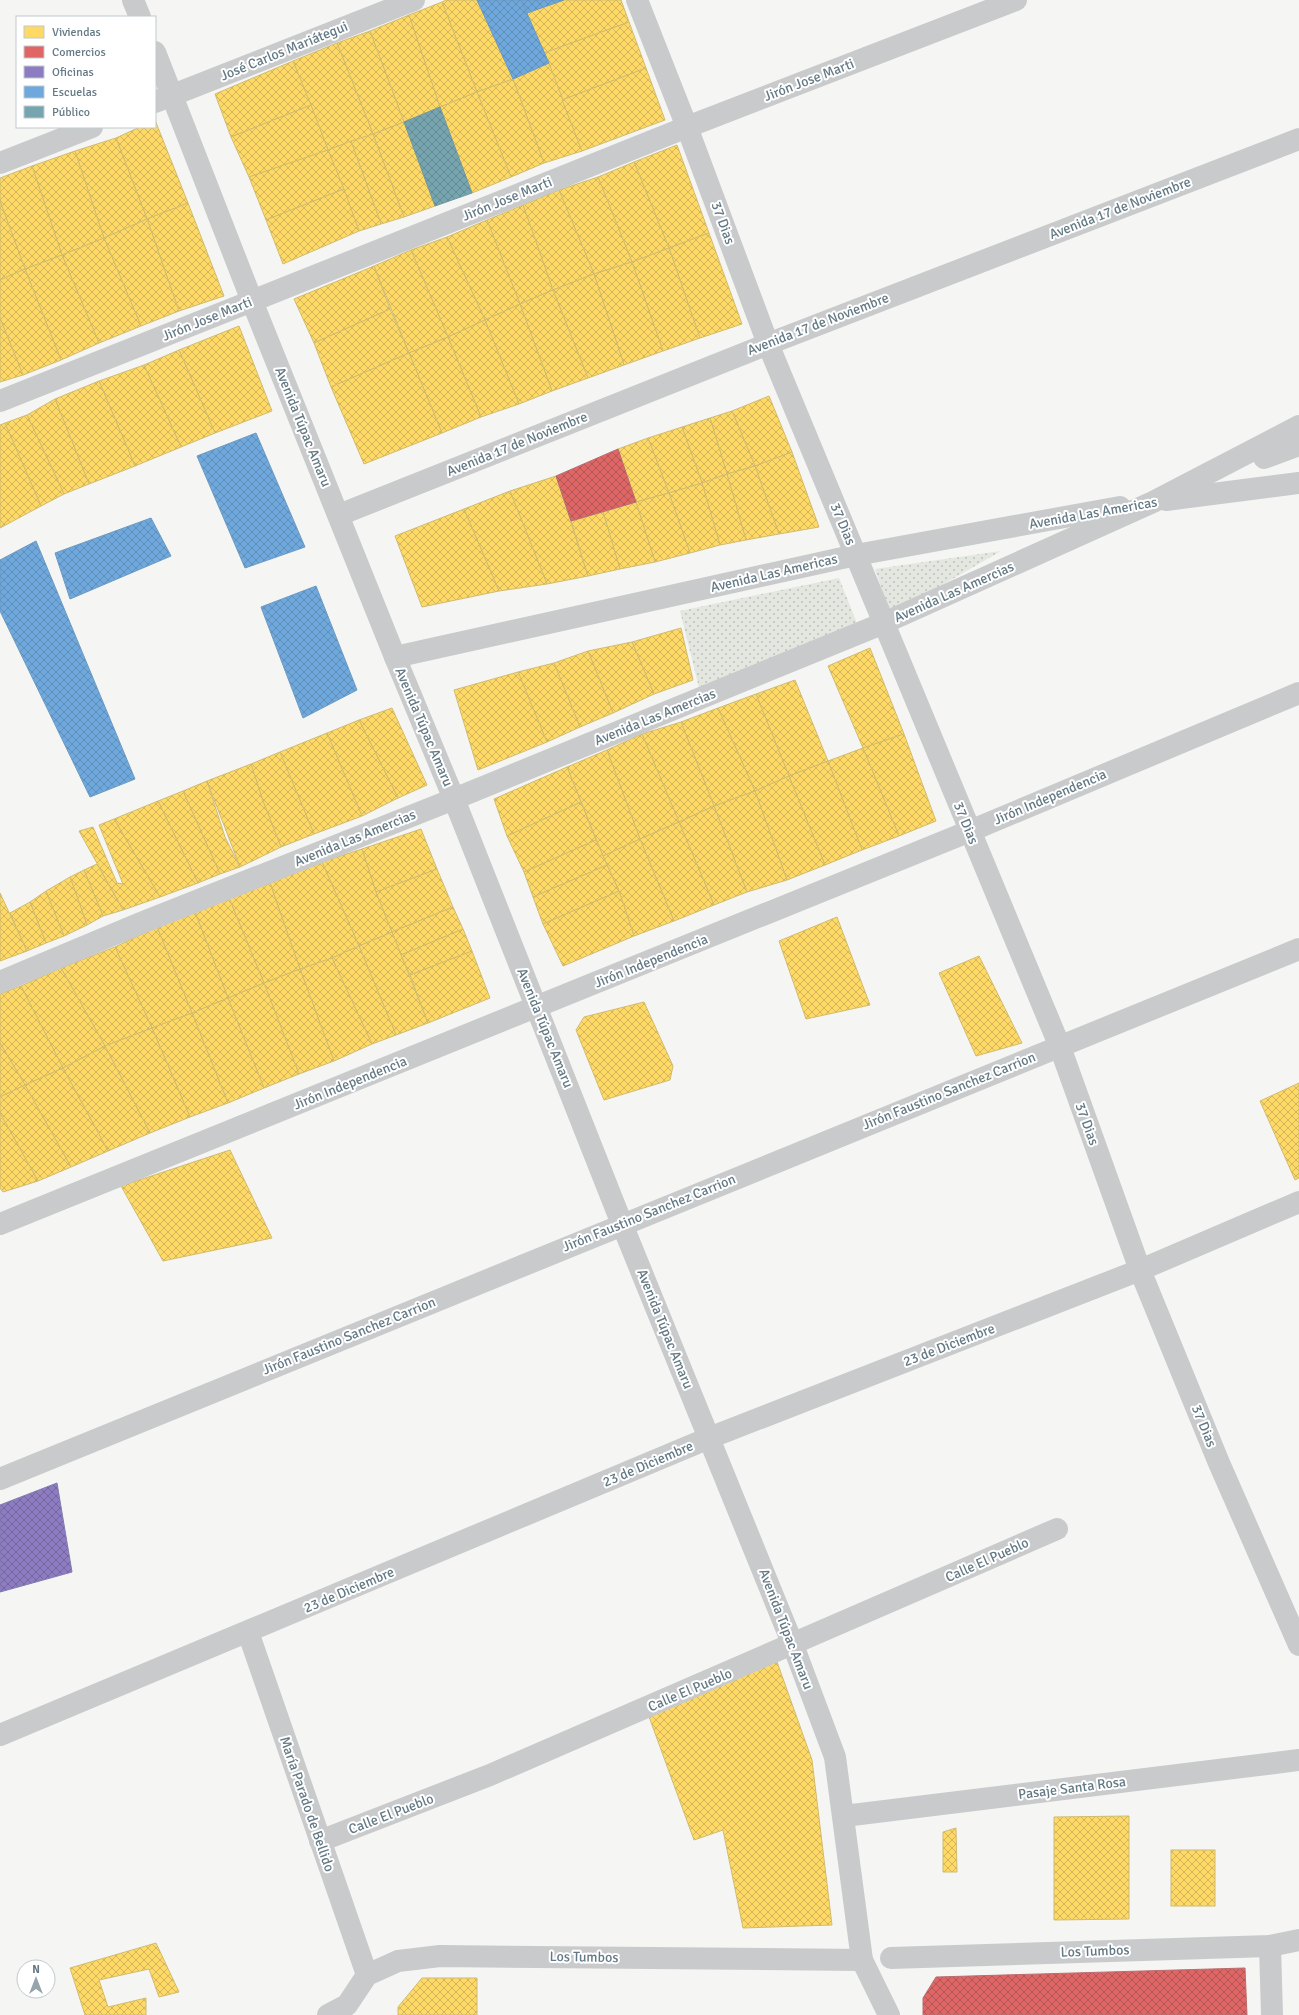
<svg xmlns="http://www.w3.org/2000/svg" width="1299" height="2015" font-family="Signika,sans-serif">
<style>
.grass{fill:url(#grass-dots)}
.homes{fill:url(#homes-cross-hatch);stroke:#d0bc6f}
.shops{fill:url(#shops-cross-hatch);stroke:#ba6c6f}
.offices{fill:url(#offices-cross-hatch);stroke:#817bb0}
.schools{fill:url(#schools-cross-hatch);stroke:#6b9ac2}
.public{fill:url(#public-cross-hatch);stroke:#7098a2}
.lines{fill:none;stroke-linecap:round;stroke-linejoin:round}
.minor{stroke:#c9cacb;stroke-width:22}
.tertiary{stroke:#c9cacb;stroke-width:22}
.labels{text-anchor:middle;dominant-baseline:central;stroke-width:4;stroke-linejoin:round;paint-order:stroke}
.street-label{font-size:14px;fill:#637985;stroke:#fff}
</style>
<defs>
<pattern id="grass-dots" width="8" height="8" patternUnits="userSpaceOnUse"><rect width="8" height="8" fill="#e4e7e0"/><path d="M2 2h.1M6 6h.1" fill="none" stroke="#bcc0bb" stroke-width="1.8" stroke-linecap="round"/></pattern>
<pattern id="homes-cross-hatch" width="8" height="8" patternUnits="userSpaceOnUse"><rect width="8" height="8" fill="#ffd966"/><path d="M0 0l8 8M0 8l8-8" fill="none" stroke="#d2b55a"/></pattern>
<pattern id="shops-cross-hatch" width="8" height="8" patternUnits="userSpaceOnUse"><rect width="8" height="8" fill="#e06666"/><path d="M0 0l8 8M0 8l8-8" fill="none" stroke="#b05656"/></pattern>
<pattern id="offices-cross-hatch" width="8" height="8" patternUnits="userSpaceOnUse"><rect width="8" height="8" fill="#8e7cc3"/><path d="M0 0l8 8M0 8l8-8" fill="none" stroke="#72669c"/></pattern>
<pattern id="schools-cross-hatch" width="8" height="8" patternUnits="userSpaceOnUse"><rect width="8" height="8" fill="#6fa8dc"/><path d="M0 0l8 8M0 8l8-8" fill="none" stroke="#5f8eb8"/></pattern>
<pattern id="public-cross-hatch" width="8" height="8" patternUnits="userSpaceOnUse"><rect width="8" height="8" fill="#76a5af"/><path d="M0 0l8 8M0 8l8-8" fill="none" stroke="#648b94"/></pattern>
</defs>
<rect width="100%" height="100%" fill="#f5f5f3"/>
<g class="grass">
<path d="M1001 551 890 615 875 569Z"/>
<path d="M839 578 858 626 700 692 680 611Z"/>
</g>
<g class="homes">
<path d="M446 0H477L513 79 477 92 442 2Z"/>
<path d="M564 0H621L629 22 544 53 527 13Z"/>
<path d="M442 2 477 92 440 107 409 15Z"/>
<path d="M409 15 440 107 404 122 370 31Z"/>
<path d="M629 22 646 68 562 100 544 53Z"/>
<path d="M370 31 404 122 373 134 337 43Z"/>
<path d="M337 43 373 134 328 150 293 61Z"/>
<path d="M293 61 311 105 231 137 215 94Z"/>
<path d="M549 63 582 151 544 163 513 79Z"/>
<path d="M646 68 665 120 582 151 562 100Z"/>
<path d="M513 79 544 163 511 177 477 92Z"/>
<path d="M477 92 511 177 472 193 440 107Z"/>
<path d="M311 105 328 150 249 177 231 137Z"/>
<path d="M155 120 188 203 147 219 116 138 140 127H155Z"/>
<path d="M404 122 435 206 404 217 373 134Z"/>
<path d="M373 134 404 217 381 224 351 141Z"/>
<path d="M116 138 147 219 104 238 75 151Z"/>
<path d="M351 141 381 224 359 231 328 150Z"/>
<path d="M677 145 709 233 669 248 634 162Z"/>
<path d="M328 150 344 189 266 220 249 177Z"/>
<path d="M75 151 104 238 62 255 32 166Z"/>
<path d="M634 162 669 248 632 262 598 177Z"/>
<path d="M32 166 62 255 25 269 0 201V178Z"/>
<path d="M598 177 632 262 594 274 559 190Z"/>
<path d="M344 189 359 231 283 264 266 220Z"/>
<path d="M559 190 594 274 553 290 523 205Z"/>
<path d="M0 201 25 269 0 280Z"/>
<path d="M188 203 224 296 179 311 147 219Z"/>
<path d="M523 205 553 290 520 304 487 220Z"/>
<path d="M147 219 179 311 141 326 104 238Z"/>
<path d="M487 220 520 304 485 320 447 237Z"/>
<path d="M709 233 742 324 700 338 669 248Z"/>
<path d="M447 237 485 320 448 337 411 250Z"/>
<path d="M104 238 141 326 99 343 62 255Z"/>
<path d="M669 248 700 338 663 351 632 262Z"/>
<path d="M411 250 448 337 409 353 374 266Z"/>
<path d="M62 255 99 343 61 360 25 269Z"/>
<path d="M632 262 663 351 624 365 594 274Z"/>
<path d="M374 266 390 309 314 343 294 299Z"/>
<path d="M25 269 61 360 23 375 0 318V280Z"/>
<path d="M594 274 624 365 588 378 553 290Z"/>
<path d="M553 290 588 378 552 391 520 304Z"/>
<path d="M520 304 552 391 519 404 485 320Z"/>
<path d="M390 309 409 353 331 387 314 343Z"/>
<path d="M0 318 23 375 0 382Z"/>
<path d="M485 320 519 404 481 417 448 337Z"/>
<path d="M239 326 272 411 215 433 179 350Z"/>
<path d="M448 337 481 417 442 433 409 353Z"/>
<path d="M179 350 215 433 181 447 144 365Z"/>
<path d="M409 353 442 433 364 464 331 387Z"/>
<path d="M144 365 181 447 135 466 99 381Z"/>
<path d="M99 381 135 466 89 484 55 399Z"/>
<path d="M769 396 792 452 755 466 732 411Z"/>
<path d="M55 399 89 484 64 494 27 415Z"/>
<path d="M732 411 755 466 727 474 710 418Z"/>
<path d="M27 415 64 494 41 506 5 423Z"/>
<path d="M710 418 727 474 702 483 682 427Z"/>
<path d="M5 423 41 506 0 528V425Z"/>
<path d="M682 427 702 483 669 493 648 438Z"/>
<path d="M648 438 669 493 636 502 618 449Z"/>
<path d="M792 452 819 527 779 534 755 466Z"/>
<path d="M755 466 779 534 746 540 727 474Z"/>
<path d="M727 474 746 540 720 545 702 483Z"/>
<path d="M556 476 588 576 547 584 510 491Z"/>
<path d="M702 483 720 545 690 553 669 493Z"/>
<path d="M510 491 547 584 499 591 464 509Z"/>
<path d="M669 493 690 553 655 562 636 502Z"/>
<path d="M636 502 655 562 620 569 603 512Z"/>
<path d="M464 509 499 591 422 607 395 536Z"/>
<path d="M603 512 620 569 588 576 571 521Z"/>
<path d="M681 628 693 680 654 694 632 642Z"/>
<path d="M632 642 654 694 613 713 588 651Z"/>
<path d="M870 648 904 734 863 748 828 666Z"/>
<path d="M588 651 613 713 580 727 554 663Z"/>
<path d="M554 663 580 727 547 742 518 672Z"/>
<path d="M518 672 547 742 478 770 454 690Z"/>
<path d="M795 680 828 761 789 776 756 694Z"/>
<path d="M756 694 789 776 755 791 718 708Z"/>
<path d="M392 708 427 785 398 798 359 720Z"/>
<path d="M718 708 755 791 714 806 681 722Z"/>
<path d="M359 720 398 798 362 816 327 733Z"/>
<path d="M681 722 714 806 679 822 642 734Z"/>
<path d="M327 733 362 816 314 834 280 752Z"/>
<path d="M642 734 679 822 640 839 607 750Z"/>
<path d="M904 734 936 821 899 836 863 748Z"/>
<path d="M863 748 899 836 862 850 828 761Z"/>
<path d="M607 750 640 839 603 856 567 767Z"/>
<path d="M280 752 314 834 281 847 263 801 251 764Z"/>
<path d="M828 761 862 850 825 865 789 776Z"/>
<path d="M251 764 263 801 281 847 240 867 207 781Z"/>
<path d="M567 767 581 802 507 836 494 799Z"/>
<path d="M789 776 825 865 787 880 755 791Z"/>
<path d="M207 781 225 837 240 867 220 874 183 791Z"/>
<path d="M183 791 220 874 198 883 158 801Z"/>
<path d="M755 791 787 880 747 892 714 806Z"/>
<path d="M158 801 198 883 160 897 114 819Z"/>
<path d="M581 802 596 840 524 872 507 836Z"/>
<path d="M714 806 747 892 714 905 679 822Z"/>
<path d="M114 819 160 897 123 910 79 831 93 827 117 883 123 884 99 825Z"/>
<path d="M679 822 714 905 674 921 640 839Z"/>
<path d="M421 829 437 869 376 892 362 849Z"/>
<path d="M640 839 674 921 634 936 619 891 603 856Z"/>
<path d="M596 840 607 865 533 897 524 872Z"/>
<path d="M362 849 376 892 392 932 359 946 322 862Z"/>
<path d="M322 862 359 946 332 958 300 969 270 883Z"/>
<path d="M97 864 123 910 103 916 84 870Z"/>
<path d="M607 865 619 891 543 924 533 897Z"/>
<path d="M437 869 453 907 392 932 376 892Z"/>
<path d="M84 870 103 916 87 925 70 877Z"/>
<path d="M70 877 87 925 64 936 46 891Z"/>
<path d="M270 883 300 969 264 983 229 898Z"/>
<path d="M46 891 64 936 46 943 30 902Z"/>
<path d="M619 891 634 936 563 966 543 924Z"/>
<path d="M0 893 27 951 0 961Z"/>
<path d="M229 898 264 983 228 998 195 912Z"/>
<path d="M30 902 46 943 27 951 10 913Z"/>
<path d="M453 907 463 929 401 955 392 932Z"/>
<path d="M195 912 228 998 192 1013 157 927Z"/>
<path d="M837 917 870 1005 806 1019 779 941Z"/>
<path d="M157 927 192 1013 152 1028 115 947Z"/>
<path d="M463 929 472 951 410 975 401 955Z"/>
<path d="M392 932 428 1023 396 1035 359 946Z"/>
<path d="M359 946 396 1035 372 1044 332 958Z"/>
<path d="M115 947 152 1028 105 1046 61 968Z"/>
<path d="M472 951 490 998 428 1023 410 975Z"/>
<path d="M979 956 1022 1043 976 1056 939 973Z"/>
<path d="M332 958 372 1044 334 1061 300 969Z"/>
<path d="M61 968 105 1046 63 1068 21 986Z"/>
<path d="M300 969 334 1061 299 1074 264 983Z"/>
<path d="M264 983 299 1074 264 1088 228 998Z"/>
<path d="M21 986 63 1068 25 1085 0 1043V994Z"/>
<path d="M228 998 264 1088 228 1103 192 1013Z"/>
<path d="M644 1002 673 1066 670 1080 604 1100 576 1030 584 1017Z"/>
<path d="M192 1013 228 1103 190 1117 152 1028Z"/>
<path d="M152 1028 190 1117 150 1133 105 1046Z"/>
<path d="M0 1043 25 1085 0 1097Z"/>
<path d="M105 1046 150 1133 108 1151 63 1068Z"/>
<path d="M63 1068 108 1151 71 1167 25 1085Z"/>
<path d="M1299 1083V1178L1295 1180 1260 1101Z"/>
<path d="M25 1085 71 1167 38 1181 0 1113V1097Z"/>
<path d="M0 1113 38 1181 3 1192 0 1188Z"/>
<path d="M230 1150 272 1238 163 1261 121 1186Z"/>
<path d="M776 1659 812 1760 832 1925 743 1928 723 1830 694 1840 648 1714Z"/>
<path d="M1129 1816V1919L1054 1920V1817Z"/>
<path d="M956 1828 957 1872H943V1832Z"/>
<rect x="1171" y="1850" width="44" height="56"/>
<path d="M156 1943 179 1992 159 1997 149 1969 99 1980 108 2007 146 1998V2015H85L70 1968Z"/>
<path d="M422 1978H477V2015H398V2007Z"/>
</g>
<g class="shops">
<path d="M618 449 636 502 571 521 556 476Z"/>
<path d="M1245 1968 1247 2015H923V1998L936 1977Z"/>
</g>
<path class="offices" d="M57 1483 72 1572 0 1592V1505Z"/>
<g class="schools">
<path d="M477 0H521L549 63 513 79Z"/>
<path d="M521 0H564L527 13Z"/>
<path d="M256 433 305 547 245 568 197 456Z"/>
<path d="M151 518 171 556 70 599 55 553Z"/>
<path d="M36 541 135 779 90 797 0 611V560Z"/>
<path d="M316 586 357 690 303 718 261 607Z"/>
</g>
<path class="public" d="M440 107 472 193 435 206 404 122Z"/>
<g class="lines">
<g class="minor">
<path d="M133 0 140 17"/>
<path d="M637 0 687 127 768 344 1060 1047 1140 1270 1219 1463 1299 1645"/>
<path d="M155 52 252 301 687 127 1016 0"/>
<path d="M155 102 414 0"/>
<path d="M0 163 92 127"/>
<path d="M1264 458 1299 445"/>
<path d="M1166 500 1299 483"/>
<path d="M339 515 768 344 1299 139"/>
<path d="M395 657 856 555 1120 507"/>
<path d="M0 982 141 923 454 799 884 623 1153 502 1299 426"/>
<path d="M0 1224 970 831 1299 693"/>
<path d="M0 1479 1299 949"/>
<path d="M248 1632 367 1975"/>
<path d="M0 1735 709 1438 1140 1270 1299 1202"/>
<path d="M844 1816 1299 1760"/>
<path d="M320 1841 490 1775 1057 1529"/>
<path d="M1270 1946 1272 2015"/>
<path d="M891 1958 1270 1946 1299 1940"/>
<path d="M328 2015 347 2005 367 1975 398 1961 440 1956 862 1960"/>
</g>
<path class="tertiary" d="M0 401 252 301 395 657 454 799 622 1224 793 1645 835 1757 862 1960 889 2015"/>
</g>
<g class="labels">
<g class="street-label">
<text transform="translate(284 51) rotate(-22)">José Carlos Mariátegui</text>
<text transform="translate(809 80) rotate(-21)">Jirón Jose Marti</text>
<text transform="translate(507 199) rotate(-22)">Jirón Jose Marti</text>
<text transform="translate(1120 208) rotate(-21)">Avenida 17 de Noviembre</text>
<text transform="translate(723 223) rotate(70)">37 Dias</text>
<text transform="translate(207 319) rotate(-22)">Jirón Jose Marti</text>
<text transform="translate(818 324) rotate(-21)">Avenida 17 de Noviembre</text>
<text transform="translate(303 427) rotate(68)">Avenida Túpac Amaru</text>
<text transform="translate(517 444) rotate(-22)">Avenida 17 de Noviembre</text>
<text transform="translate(1093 513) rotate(-10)">Avenida Las Americas</text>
<text transform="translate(843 524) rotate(67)">37 Dias</text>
<text transform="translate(774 573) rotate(-13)">Avenida Las Americas</text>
<text transform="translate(954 592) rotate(-24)">Avenida Las Amercias</text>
<text transform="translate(655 717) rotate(-22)">Avenida Las Amercias</text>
<text transform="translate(424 727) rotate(67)">Avenida Túpac Amaru</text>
<text transform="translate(1050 797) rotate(-23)">Jirón Independencia</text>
<text transform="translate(966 823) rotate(68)">37 Dias</text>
<text transform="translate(355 838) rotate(-22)">Avenida Las Amercias</text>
<text transform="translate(651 961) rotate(-22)">Jirón Independencia</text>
<text transform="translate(545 1028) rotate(68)">Avenida Túpac Amaru</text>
<text transform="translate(350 1083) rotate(-22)">Jirón Independencia</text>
<text transform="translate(949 1091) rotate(-22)">Jirón Faustino Sanchez Carrion</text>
<text transform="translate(1087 1124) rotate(70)">37 Dias</text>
<text transform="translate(649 1213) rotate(-22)">Jirón Faustino Sanchez Carrion</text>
<text transform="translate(665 1329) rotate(68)">Avenida Túpac Amaru</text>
<text transform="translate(349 1336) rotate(-22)">Jirón Faustino Sanchez Carrion</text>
<text transform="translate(949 1345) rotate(-21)">23 de Diciembre</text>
<text transform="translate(1204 1426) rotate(68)">37 Dias</text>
<text transform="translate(648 1464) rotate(-23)">23 de Diciembre</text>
<text transform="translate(987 1560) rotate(-24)">Calle El Pueblo</text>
<text transform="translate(349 1590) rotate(-23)">23 de Diciembre</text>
<text transform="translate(786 1629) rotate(69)">Avenida Túpac Amaru</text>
<text transform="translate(690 1690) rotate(-23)">Calle El Pueblo</text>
<text transform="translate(1072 1788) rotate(-7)">Pasaje Santa Rosa</text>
<text transform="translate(307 1804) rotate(71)">María Parado de Bellido</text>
<text transform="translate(391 1814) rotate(-21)">Calle El Pueblo</text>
<text transform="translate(1095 1951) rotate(-2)">Los Tumbos</text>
<text transform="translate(584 1957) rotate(1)">Los Tumbos</text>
</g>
</g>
<rect x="16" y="16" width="140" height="112" fill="#ffffff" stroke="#c1c9ce"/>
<rect x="24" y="26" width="20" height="12" fill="#ffd966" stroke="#c1c9ce"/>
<text x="52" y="36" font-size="12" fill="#637985">Viviendas</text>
<rect x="24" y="46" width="20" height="12" fill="#e06666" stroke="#c1c9ce"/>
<text x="52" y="56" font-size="12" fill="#637985">Comercios</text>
<rect x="24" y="66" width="20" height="12" fill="#8e7cc3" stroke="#c1c9ce"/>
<text x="52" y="76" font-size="12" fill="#637985">Oficinas</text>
<rect x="24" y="86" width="20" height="12" fill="#6fa8dc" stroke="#c1c9ce"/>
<text x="52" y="96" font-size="12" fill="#637985">Escuelas</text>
<rect x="24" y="106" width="20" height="12" fill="#76a5af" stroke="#c1c9ce"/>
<text x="52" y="116" font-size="12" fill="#637985">Público</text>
<g transform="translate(36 1979)"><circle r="19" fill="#ffffff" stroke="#c1c9ce"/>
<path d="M0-3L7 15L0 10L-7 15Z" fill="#96a4ac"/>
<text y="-6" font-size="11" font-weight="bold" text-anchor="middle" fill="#637985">N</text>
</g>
</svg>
